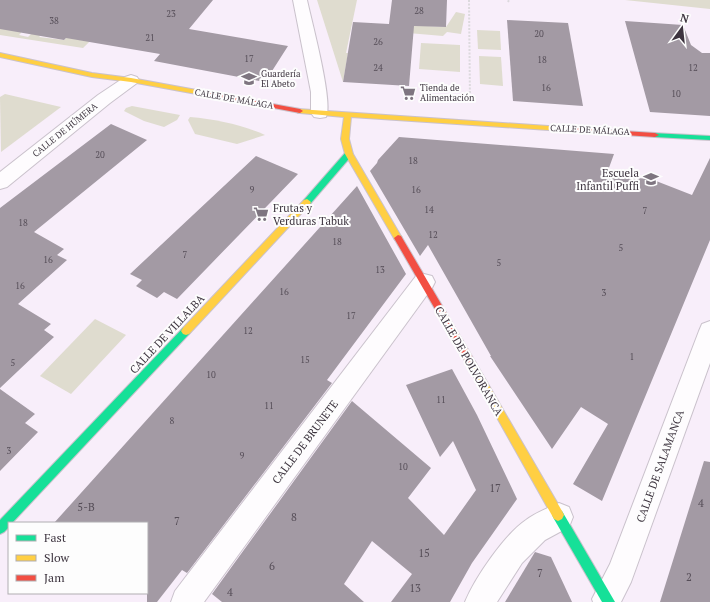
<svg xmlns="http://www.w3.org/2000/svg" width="710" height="602" font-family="'PT Serif',serif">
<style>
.green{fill:#dfdccf}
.building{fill:#a39aa4}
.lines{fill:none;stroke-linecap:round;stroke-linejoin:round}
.street-casing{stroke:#cac2cc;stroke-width:2}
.fast-casing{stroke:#cac2cc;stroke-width:2}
.slow-casing{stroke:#cac2cc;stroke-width:2}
.jam-casing{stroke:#cac2cc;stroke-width:2}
.path{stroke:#dcd9dd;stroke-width:2;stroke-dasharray:2 1.5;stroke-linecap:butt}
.street{fill:#fefcfe;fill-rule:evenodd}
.fast{fill:#16e098;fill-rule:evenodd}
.slow{fill:#ffcf43;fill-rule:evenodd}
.jam{fill:#f24e42;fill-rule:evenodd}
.labels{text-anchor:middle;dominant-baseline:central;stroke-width:4;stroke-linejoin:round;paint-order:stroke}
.number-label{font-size:9px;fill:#564e58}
.far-poi-label{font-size:9px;fill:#3d343f;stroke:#fdfdfd;text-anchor:start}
.far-street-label{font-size:9px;fill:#3d343f;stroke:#fdfdfd}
.poi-label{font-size:11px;fill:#3d343f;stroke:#fdfdfd;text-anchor:end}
.street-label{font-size:11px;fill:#3d343f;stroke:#fdfdfd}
.near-number-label{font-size:11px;fill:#564e58}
</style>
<rect width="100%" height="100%" fill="#f8eefa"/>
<g class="green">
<path d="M22 0 21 33 19 35 28 37 32 33 42 34 39 37 64 40 69 35 132 0 83 48 0 35V11Z"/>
<path d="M317 0H357L346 53H348L343 82Z"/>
<path d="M625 0H710V9Z"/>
<path d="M456 12 465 14 461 34 447 32 443 36 408 33 409 25 446 27Z"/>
<path d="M477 30 500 31 501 50 478 49Z"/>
<path d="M421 43 460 45V72L419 69Z"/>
<path d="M479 56 501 57 503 86 480 84Z"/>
<path d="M5 94 61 107 1 152 0 97Z"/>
<path d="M132 106 180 115 177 120 164 127 144 121 124 111 126 108Z"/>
<path d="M190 117C216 119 242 125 265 135L237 144 195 134 188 120Z"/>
<path d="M95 319 126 335 71 394 40 376Z"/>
</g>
<g class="building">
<path d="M0 0H213L189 29 288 46 265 82 154 61 160 54 66 38 64 40 0 29Z"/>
<path d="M392 0H447L446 27 414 26 409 86 343 82 353 22 389 24Z"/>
<path d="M507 20 568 23 583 106 513 101Z"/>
<path d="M625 21 683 25 691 45 702 53H710V116L650 112Z"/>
<path d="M111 124 147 140 34 232 64 249 57 255 67 260 18 304 51 324 44 330 54 337 0 388V208Z"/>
<path d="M399 137 614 154 606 176 651 179 692 195 710 158V240L602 501 573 484 608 424 581 407 552 449 490 356H491L428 245 420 256 370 171 377 163 378 160Z"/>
<path d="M256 156 298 174 177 299 164 292 157 298 136 286 142 280 130 274Z"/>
<path d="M357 186 406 274 327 380 332 383 187 573 182 570 157 602H147V523H54Z"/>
<path d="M452 369 477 415 517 499 472 563 450 602H391L412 574 372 541 344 584 364 602H222L212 594 352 401 431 468 408 498 444 535 476 490 453 441 440 457 406 385Z"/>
<path d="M0 389 35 414 25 423 38 432 0 471Z"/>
<path d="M704 461 710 462V602H660Z"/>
<path d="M535 552 551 557 572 602H505Z"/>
</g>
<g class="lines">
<g class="street-casing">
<g id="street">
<path d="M293 0H307C311 19 334 104 326 117L320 118 314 117 311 113V92Z"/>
<path d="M131 75 137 77 139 80 137 83 110 103 7 187 0 189V172L98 95 125 77Z"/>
<path d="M424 274 432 276 435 282 432 288 204 602H171L175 591 416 276Z"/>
<path d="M710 321V363L631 582 621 602H593L592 599 610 564 699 331 702 324Z"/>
<path d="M559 503 569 507 573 517 569 527 545 540 522 563 497 602H465C475 578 504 535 526 520 535 513 548 508 559 503Z"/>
</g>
</g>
<g class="fast-casing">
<g id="fast">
<path d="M652 133 710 136V140L655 137 651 135Z"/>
<path d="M346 152H349L353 154 310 204H304L303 202 304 200Z"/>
<path d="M186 327 189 328 191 331 189 334 12 523H9V527L4 532 0 534V520L183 328Z"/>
<path d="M558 509 562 511 615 602H602L554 519 552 515 554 511Z"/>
</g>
</g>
<g class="slow-casing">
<g id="slow">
<path d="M0 53 92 73 131 78 202 91 205 93 202 95 131 82 92 77 0 57Z"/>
<path d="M298 109 563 127 567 129 563 131 351 117 349 139 353 154 402 238 398 241 395 240 345 154 341 139 344 117 300 113H298Z"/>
<path d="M307 199 311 202 310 204 189 334 186 335 183 334 181 331 183 328 304 200Z"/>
<path d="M471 359 474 360 562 511 564 515 562 519 558 521 554 519 468 366 466 363 468 360Z"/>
</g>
</g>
<g class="jam-casing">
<g id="jam">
<path d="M202 91 300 109 303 111 300 113 200 94 199 93Z"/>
<path d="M560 127 655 133 659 135 655 137 563 131 559 129Z"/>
<path d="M398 235 401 236 474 360 476 363 474 366 471 367 468 366 394 238Z"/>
</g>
</g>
<g class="path">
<path d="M469 0 470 103"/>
<path d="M508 2 509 0"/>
</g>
<use href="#street" class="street"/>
<use href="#fast" class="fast"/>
<use href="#slow" class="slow"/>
<use href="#jam" class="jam"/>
</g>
<defs>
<g id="school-bare" transform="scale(1.2)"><path d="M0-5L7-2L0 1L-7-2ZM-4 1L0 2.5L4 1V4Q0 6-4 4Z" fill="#7e7580" stroke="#fdfdfd" stroke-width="2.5" paint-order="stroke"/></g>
<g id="supermarket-bare" transform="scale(1.2)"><path d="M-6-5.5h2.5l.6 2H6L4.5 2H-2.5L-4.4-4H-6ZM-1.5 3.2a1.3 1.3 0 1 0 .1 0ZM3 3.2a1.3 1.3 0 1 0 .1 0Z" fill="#7e7580" stroke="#fdfdfd" stroke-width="2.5" paint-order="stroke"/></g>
</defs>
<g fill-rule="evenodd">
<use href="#school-bare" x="249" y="79"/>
<use href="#supermarket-bare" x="408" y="93"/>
<use href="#school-bare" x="651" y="179"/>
<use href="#supermarket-bare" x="261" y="214"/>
</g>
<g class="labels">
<g class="number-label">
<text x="419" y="11">28</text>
<text x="171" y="14">23</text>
<text x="54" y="21">38</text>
<text x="539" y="34">20</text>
<text x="150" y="38">21</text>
<text x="378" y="42">26</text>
<text x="249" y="59">17</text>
<text x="542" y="60">18</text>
<text x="378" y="68">24</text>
<text x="693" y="68">12</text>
<text x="546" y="88">16</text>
<text x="676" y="94">10</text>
<text x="100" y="155">20</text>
<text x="413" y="161">18</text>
<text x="252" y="190">9</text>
<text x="416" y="190">16</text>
<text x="429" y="210">14</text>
<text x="645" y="211">7</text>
<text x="23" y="223">18</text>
<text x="433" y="235">12</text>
<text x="337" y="242">18</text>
<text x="621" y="248">5</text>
<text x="185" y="255">7</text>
<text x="48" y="260">16</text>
<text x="499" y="263">5</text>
<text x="380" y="270">13</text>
<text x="20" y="286">16</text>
<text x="284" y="292">16</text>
<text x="604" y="293">3</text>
<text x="351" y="316">17</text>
<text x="248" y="331">12</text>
<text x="632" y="357">1</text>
<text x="305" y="360">15</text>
<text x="13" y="363">5</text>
<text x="211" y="375">10</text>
<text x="441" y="400">11</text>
<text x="269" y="406">11</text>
<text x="172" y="421">8</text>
<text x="9" y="451">3</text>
<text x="242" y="456">9</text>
<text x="403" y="467">10</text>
</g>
<g class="far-poi-label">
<text x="261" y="74">Guardería<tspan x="261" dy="10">El Abeto</tspan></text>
<text x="420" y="88">Tienda de<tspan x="420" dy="10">Alimentación</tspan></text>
</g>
<g class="far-street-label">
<text transform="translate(234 99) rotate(10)">CALLE DE MÁLAGA</text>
<text transform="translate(65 130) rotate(-39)">CALLE DE HÚMERA</text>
<text transform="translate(590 130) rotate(3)">CALLE DE MÁLAGA</text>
</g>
<g class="poi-label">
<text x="639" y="173">Escuela<tspan x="639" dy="13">Infantil Puffi</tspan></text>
<text x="273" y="208" text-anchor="start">Frutas y<tspan x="273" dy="13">Verduras Tabuk</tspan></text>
</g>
<g class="street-label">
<text transform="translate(167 334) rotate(-47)">CALLE DE VILLALBA</text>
<text transform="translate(469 361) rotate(60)">CALLE DE POLVORANCA</text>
<text transform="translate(305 442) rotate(-53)">CALLE DE BRUNETE</text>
<text transform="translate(660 466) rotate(-70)">CALLE DE SALAMANCA</text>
</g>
<g class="near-number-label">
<text x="495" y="488">17</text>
<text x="701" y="503">4</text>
<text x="86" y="507">5-B</text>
<text x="294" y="517">8</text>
<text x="177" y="521">7</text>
<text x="424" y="553">15</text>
<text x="272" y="566">6</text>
<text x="540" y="573">7</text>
<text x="689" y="577">2</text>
<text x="415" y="588">13</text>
<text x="230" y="592">4</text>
</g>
</g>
<rect x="8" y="522" width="140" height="72" fill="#fdfdfd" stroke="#b0adb1"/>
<rect x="16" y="535" width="20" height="6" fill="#16e098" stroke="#b0adb1"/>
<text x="44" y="542" font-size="12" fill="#3d343f">Fast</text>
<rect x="16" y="555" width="20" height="6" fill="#ffcf43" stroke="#b0adb1"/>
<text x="44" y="562" font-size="12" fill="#3d343f">Slow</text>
<rect x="16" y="575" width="20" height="6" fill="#f24e42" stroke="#b0adb1"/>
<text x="44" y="582" font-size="12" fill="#3d343f">Jam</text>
<g transform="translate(682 28) rotate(15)" stroke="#fdfdfd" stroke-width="3" paint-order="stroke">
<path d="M0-3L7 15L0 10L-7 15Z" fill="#3d343f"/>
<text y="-6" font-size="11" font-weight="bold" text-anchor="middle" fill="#3d343f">N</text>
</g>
</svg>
